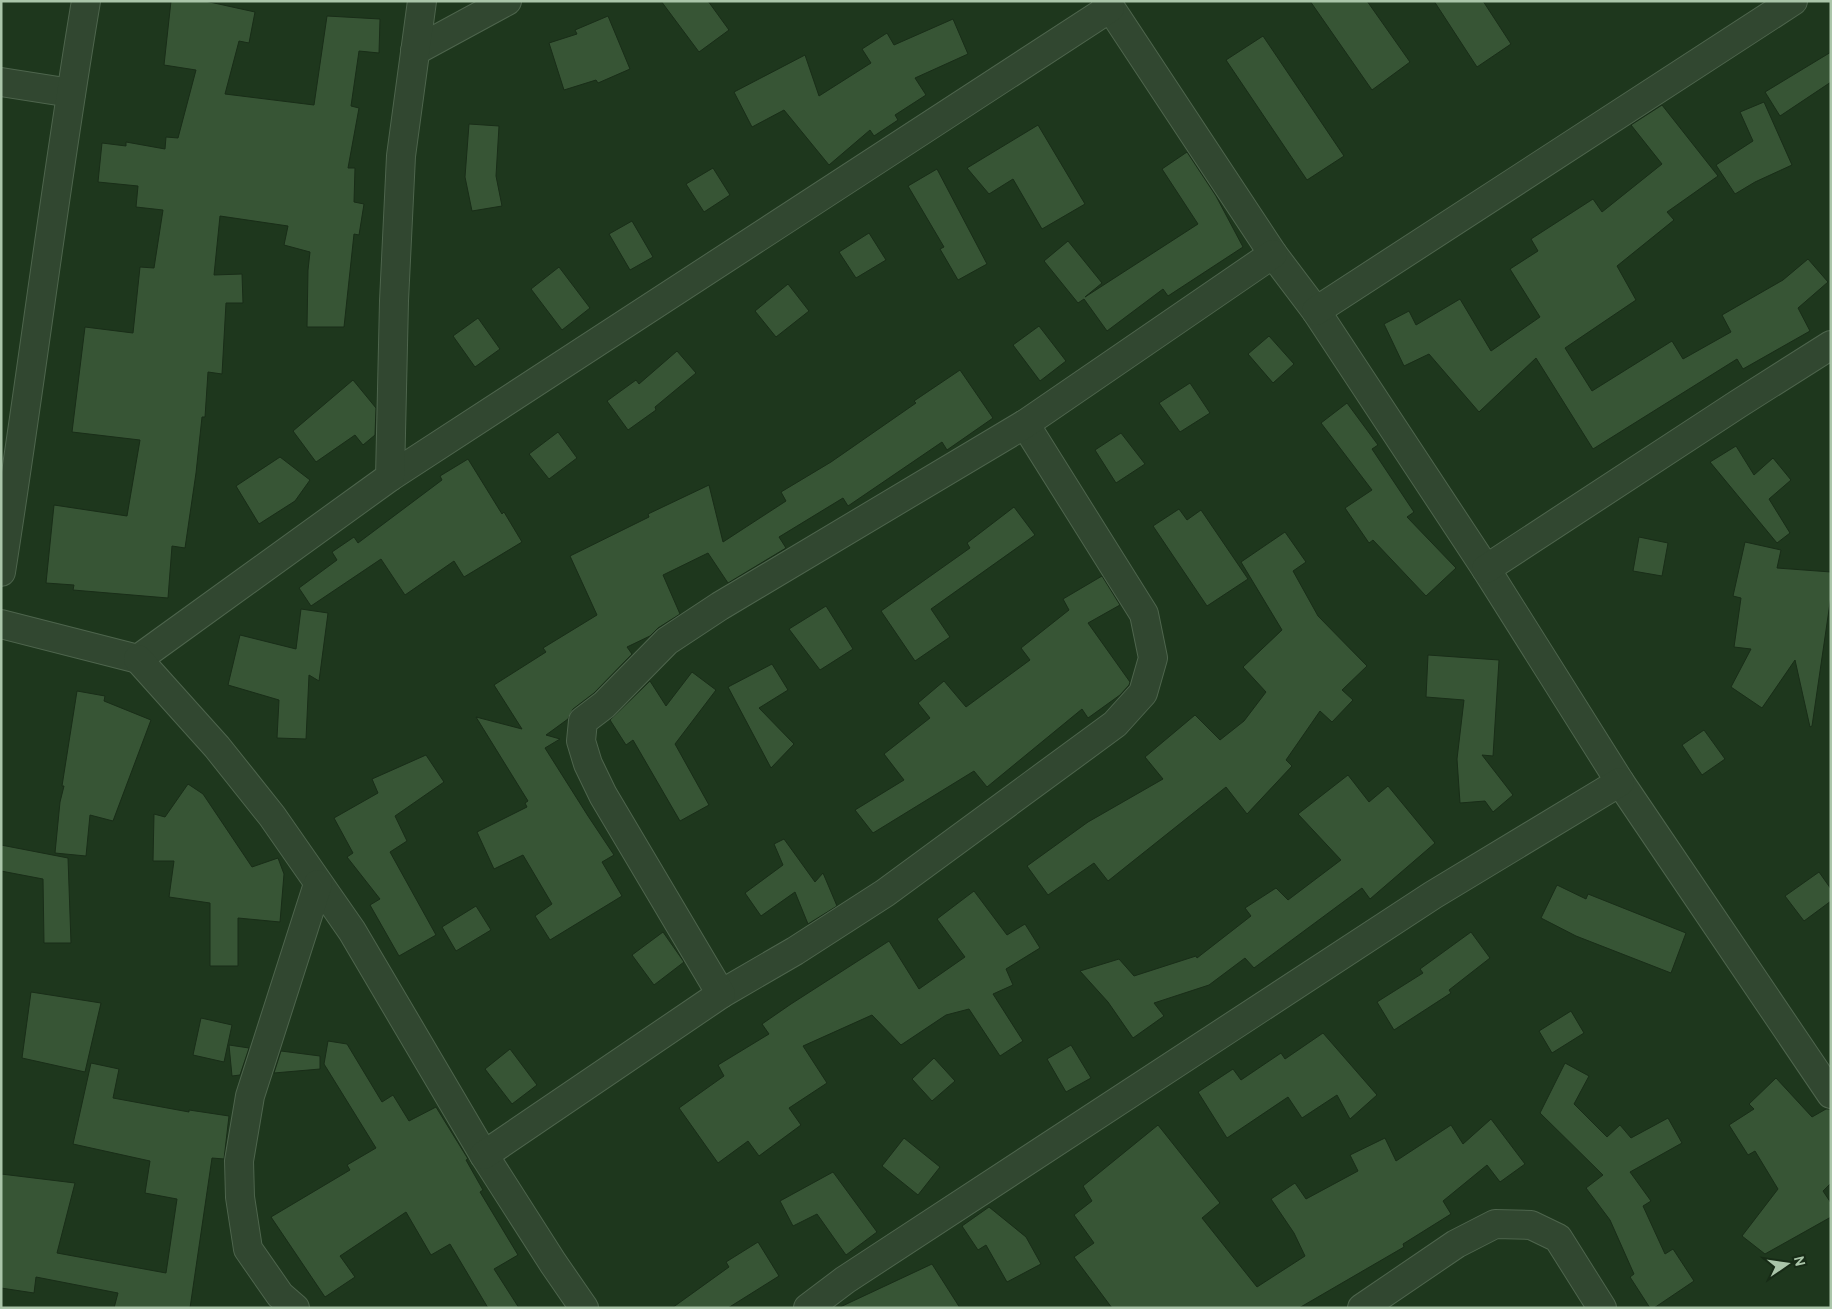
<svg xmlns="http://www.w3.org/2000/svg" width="1832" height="1309" font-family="Overpass,sans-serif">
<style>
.building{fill:#375535;stroke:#192d18}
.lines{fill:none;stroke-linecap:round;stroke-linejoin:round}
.street-casing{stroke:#4e654d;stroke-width:30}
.street{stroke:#314730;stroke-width:28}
</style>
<rect width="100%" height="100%" fill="#1e371d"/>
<g class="building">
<path d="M171 1H205L255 12 249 43 239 41 225 94 314 105 327 16 380 19 379 53 359 51 351 106 359 108 348 168H355L354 202 364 204 359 235 354 234 344 327H307L308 270 310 252 284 245 288 226 220 216 214 275 242 274 243 303H226L222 374 208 372 205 417H202L196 473 185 548 172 546 168 598 73 590 74 585 46 583 54 505 127 516 140 440 72 432 85 327 133 333 140 267 154 268 163 210 136 207 138 186 98 182 102 143 126 146V142L165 149 166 137 178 138 196 70 164 65Z"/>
<path d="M661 1H708L729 30 699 52Z"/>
<path d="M1310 1H1367L1410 62 1372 90Z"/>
<path d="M1434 1H1483L1511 44 1477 67Z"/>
<path d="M608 16 630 69 598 83 596 80 564 90 549 43 577 34 575 30Z"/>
<path d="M953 19 968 54 915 78 926 95 895 115 898 120 874 136 870 130 829 165 784 110 752 127 734 92 805 55 819 96 871 63 862 49 887 33 894 45Z"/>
<path d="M1263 36 1344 156 1307 180 1226 60Z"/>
<path d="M1831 52V82L1780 116 1765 92Z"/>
<path d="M1764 102 1792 165 1755 182 1735 194 1716 165 1753 141 1740 112Z"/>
<path d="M1662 105 1718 176 1667 212 1674 220 1617 266 1636 300 1565 348 1592 391 1672 341 1683 359 1731 332 1722 315 1783 280 1808 259 1828 282 1798 308 1810 331 1743 369 1737 359 1593 449 1536 358 1479 412 1429 354 1404 366 1384 324 1409 311 1416 325 1460 299 1491 351 1540 317 1510 269 1538 251 1531 239 1593 199 1602 212 1662 164 1631 125Z"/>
<path d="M469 124 499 126 496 176 502 206 472 211 465 177Z"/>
<path d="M1038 125 1085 204 1042 229 1013 179 989 194 967 168Z"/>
<path d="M1187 152 1216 196 1243 247 1168 296 1163 289 1107 331 1084 299 1078 303 1044 261 1068 241 1102 283 1085 297 1198 224 1162 169Z"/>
<path d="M713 168 730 195 704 212 686 184Z"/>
<path d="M937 169 987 264 958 280 940 249 944 247 908 186Z"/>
<path d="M632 221 653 257 630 270 609 234Z"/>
<path d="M869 233 886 260 856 278 839 252Z"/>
<path d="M559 267 590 308 562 330 531 289Z"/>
<path d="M788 284 809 311 776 337 755 311Z"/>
<path d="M478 318 500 349 475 367 453 336Z"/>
<path d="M1039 326 1066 361 1040 381 1013 345Z"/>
<path d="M1269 336 1294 364 1273 383 1248 354Z"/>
<path d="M677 351 696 373 655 407 656 410 628 430 607 401 636 380 639 384Z"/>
<path d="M960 370 993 418 947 450 942 442 848 506 843 498 779 537 786 548 728 583 708 553 663 575 680 614 658 628 650 636 627 647 632 654 594 693 573 709 568 719 546 735 560 739 545 748 588 816 614 855 602 862 622 896 550 940 535 916 552 904 523 855 494 869 477 832 527 807 525 803 528 801 476 717 522 729 494 685 546 652 543 648 597 615 570 556 649 517 648 514 709 485 723 542 786 501 781 492 831 462 916 403 914 401Z"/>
<path d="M353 380 376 408 375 435 363 445 355 435 316 462 293 431Z"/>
<path d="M1190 383 1210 413 1180 432 1159 403Z"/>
<path d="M1347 403 1378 445 1372 449 1414 512 1407 517 1456 568 1426 596 1373 540 1369 543 1345 508 1372 490 1321 423Z"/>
<path d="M558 432 577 458 549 479 529 454Z"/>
<path d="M1121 433 1145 464 1116 483 1095 450Z"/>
<path d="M1736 446 1754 475 1773 458 1791 480 1769 499 1790 533 1777 543 1710 462Z"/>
<path d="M280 457 310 480 295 501 259 524 236 486Z"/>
<path d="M468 459 502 514 504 512 522 542 464 577 454 561 405 595 381 559 311 606 299 588 337 560 332 552 354 537 358 543 442 480 440 476Z"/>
<path d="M1014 507 1035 535 931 609 950 637 915 661 881 611 970 548 967 543Z"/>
<path d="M1179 509 1187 520 1201 510 1248 579 1207 606 1153 526Z"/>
<path d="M1285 532 1306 562 1293 571 1318 616 1367 666 1342 690 1353 700 1332 722 1320 711 1286 760 1292 766 1247 814 1226 787 1108 881 1094 863 1048 895 1027 866 1088 822 1163 779 1145 757 1195 715 1220 740 1244 721 1266 692 1243 667 1282 630 1241 562Z"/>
<path d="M1639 537 1668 543 1662 576 1633 571Z"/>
<path d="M1745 542 1781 550 1777 568 1831 572V596L1812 726 1810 727 1795 660 1762 708 1731 687 1751 649 1734 647 1741 598 1733 596Z"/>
<path d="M1102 576 1120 605 1088 623 1130 682 1129 685 1120 695 1088 718 1082 709 987 787 974 771 873 833 855 810 904 780 884 754 930 718 918 703 944 681 966 707 1030 660 1021 648 1069 610 1063 599Z"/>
<path d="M826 606 853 649 820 670 789 629Z"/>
<path d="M301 609 328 613 319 681 309 675 306 739 277 738 279 700 228 685 240 635 296 649Z"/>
<path d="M1428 655 1499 660 1493 756 1482 755 1513 795 1493 812 1485 801 1460 803 1457 759 1464 700 1426 697Z"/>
<path d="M772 664 788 690 759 708 794 744 771 768 728 687Z"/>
<path d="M692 672 716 690 675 744 709 805 680 821 633 740 626 745 610 720 650 681 666 706Z"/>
<path d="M77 691 105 696 104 701 151 720 113 821 90 815 86 856 55 853 60 802 64 786H62Z"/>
<path d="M1704 730 1725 759 1702 775 1682 745Z"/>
<path d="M426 755 444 782 395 816 407 841 390 852 436 935 399 956 370 905 380 899 347 857 353 853 334 818 378 793 372 779Z"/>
<path d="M1348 775 1369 802 1388 786 1435 843 1370 899 1362 888 1254 968 1245 958 1209 985 1154 1003 1164 1016 1133 1038 1108 1002 1080 971 1119 959 1134 976 1196 956 1197 958 1251 916 1245 908 1276 888 1288 900 1341 860 1298 814Z"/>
<path d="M188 784 203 794 252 867 278 858 284 874 280 922 238 918V966H210V903L169 897 174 861H153L154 814 165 817Z"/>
<path d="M784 839 815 882 823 873 837 906 808 924 795 892 761 916 745 893 783 865 774 844Z"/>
<path d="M1 845 68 858 71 943H44L43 879 1 871Z"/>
<path d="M1819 872 1831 889V901L1804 921 1785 896Z"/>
<path d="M1557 885 1586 899 1588 894 1686 933 1671 973 1576 936 1541 918Z"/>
<path d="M974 891 1007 935 1025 924 1040 948 1006 969 1013 985 993 994 1023 1041 1000 1056 969 1009 946 1015 901 1045 872 1015 803 1046 827 1083 789 1108 801 1125 759 1156 748 1141 718 1163 679 1108 724 1076 718 1065 769 1034 762 1024 791 1004 889 941 919 989 965 957 937 919Z"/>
<path d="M476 906 491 930 456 951 442 927Z"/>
<path d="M663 932 684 962 654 985 632 955Z"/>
<path d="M1471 932 1490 958 1449 990 1451 993 1394 1030 1377 1002 1423 973 1420 969Z"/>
<path d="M31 992 101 1003 85 1072 22 1058Z"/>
<path d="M1571 1011 1584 1033 1552 1053 1539 1031Z"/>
<path d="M201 1018 232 1025 224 1062 193 1055Z"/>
<path d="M1323 1033 1377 1095 1350 1119 1337 1095 1302 1118 1288 1097 1227 1138 1198 1092 1233 1069 1241 1080 1281 1053 1285 1059Z"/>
<path d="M328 1041 347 1044 382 1102 393 1095 409 1121 436 1107 468 1159 466 1160 483 1190 480 1192 518 1255 494 1269 519 1308H488L450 1244 431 1255 406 1212 340 1256 355 1277 325 1297 271 1217 350 1170 347 1165 376 1148 324 1064Z"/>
<path d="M229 1045 249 1048 240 1075 232 1076Z"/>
<path d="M1071 1045 1091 1078 1066 1092 1047 1059Z"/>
<path d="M510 1049 537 1085 512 1104 485 1069Z"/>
<path d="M281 1051 320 1056V1069L274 1073Z"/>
<path d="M934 1058 955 1081 932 1101 912 1079Z"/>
<path d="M91 1063 119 1069 113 1098 189 1112V1110L229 1116 224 1159 212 1158 190 1308H114L118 1293 36 1277 34 1293 1 1288V1174L75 1183 57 1253 166 1273 177 1199 145 1193 150 1161 73 1144Z"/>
<path d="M1565 1063 1589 1076 1574 1104 1607 1137 1620 1125 1631 1138 1668 1118 1682 1143 1630 1172 1651 1201 1643 1206 1665 1254 1673 1249 1694 1281 1654 1308H1650L1630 1277 1634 1274 1610 1220 1586 1188 1603 1175 1540 1113Z"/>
<path d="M1776 1078 1812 1117 1826 1109H1831V1183L1823 1191 1831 1203V1217L1765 1254 1742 1236 1778 1189 1755 1151 1748 1155 1729 1125 1754 1109 1749 1104Z"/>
<path d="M1491 1119 1525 1164 1500 1182 1487 1165 1443 1201 1451 1214 1403 1244 1404 1247 1299 1308H1112L1074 1257 1094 1243 1074 1215 1092 1201 1083 1186 1158 1125 1220 1203 1202 1218 1257 1287 1305 1256 1294 1233 1271 1199 1295 1183 1306 1199 1358 1171 1350 1155 1385 1138 1396 1161 1451 1125 1463 1144Z"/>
<path d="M904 1138 940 1167 918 1195 882 1166Z"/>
<path d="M833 1172 877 1232 846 1255 817 1214 793 1226 780 1201Z"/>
<path d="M989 1207 1026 1237 1041 1264 1007 1282 986 1245 978 1250 962 1226Z"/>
<path d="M758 1242 779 1276 728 1308H672L729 1267 726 1262Z"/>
<path d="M932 1264 960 1308H838Z"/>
</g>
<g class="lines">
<g class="street-casing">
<g id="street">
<path d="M1106 1 1273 254 1316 311 1486 569 1620 782 1831 1094"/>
<path d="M415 51 507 1"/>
<path d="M1 82 71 93"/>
<path d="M1316 311 1793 1"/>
<path d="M390 477 1110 8"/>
<path d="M1486 569 1738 404 1831 345"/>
<path d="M1 572C31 382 54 191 86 1"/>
<path d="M1 624 138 659 390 477 394 301 401 156 422 1"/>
<path d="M138 659 217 747 272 816 352 931 484 1155 553 1263 584 1308"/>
<path d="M721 994 795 951 885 893 1115 724 1143 693 1153 658 1144 614 1025 424"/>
<path d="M484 1155 721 994 603 795 588 764 581 741 583 721 604 705 667 641 720 606 1025 424 1273 254"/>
<path d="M295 1308 280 1295 248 1249 240 1197 239 1161 250 1096 318 884"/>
<path d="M808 1308 845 1280 1433 895 1620 782"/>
<path d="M1362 1308 1456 1244 1495 1224 1531 1225 1558 1238 1602 1308"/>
</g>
</g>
<use href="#street" class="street"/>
</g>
<rect width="1832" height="1309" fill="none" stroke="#aac5a9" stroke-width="5"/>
<g transform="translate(1787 1264) rotate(77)" stroke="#172b16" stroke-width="4" paint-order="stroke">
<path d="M0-4L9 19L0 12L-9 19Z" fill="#aac5a9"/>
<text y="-8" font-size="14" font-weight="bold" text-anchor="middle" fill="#aac5a9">N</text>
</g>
</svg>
